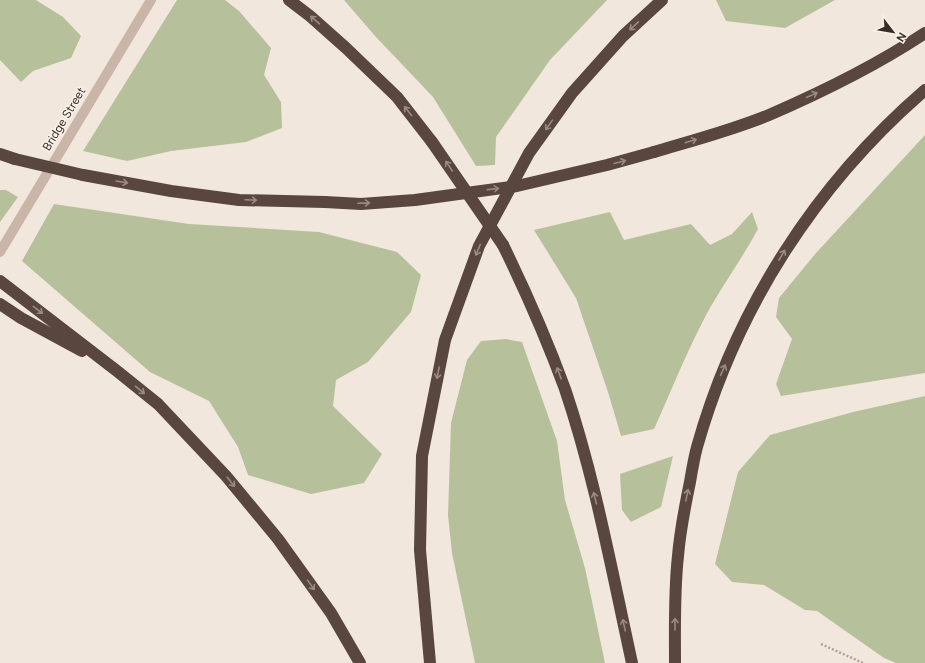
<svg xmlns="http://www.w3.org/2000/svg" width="925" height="663" font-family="Figtree,sans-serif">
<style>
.green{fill:#b6c19c}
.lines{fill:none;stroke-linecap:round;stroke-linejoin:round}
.path{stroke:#b6a092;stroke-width:2.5;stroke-dasharray:2 2;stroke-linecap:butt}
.minor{stroke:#cab6a8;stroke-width:10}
.highway{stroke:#58463f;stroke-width:12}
.highway-bridge{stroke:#58463f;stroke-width:12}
.oneway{stroke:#998a83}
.labels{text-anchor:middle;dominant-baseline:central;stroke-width:3;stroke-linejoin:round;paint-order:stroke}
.street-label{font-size:12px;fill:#372c28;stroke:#faf1e9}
</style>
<rect width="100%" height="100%" fill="#f2e7dc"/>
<g class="green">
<path d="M0 0H36L63 17 81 36 71 58 33 71 21 82 0 60Z"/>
<path d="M177 0H225L239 11 271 48 264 75 281 102 282 128 246 142 171 151 127 161 83 151Z"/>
<path d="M344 0H607L550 60 496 137 495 165 476 166 433 97 376 37Z"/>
<path d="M716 0H835L785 28 726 21Z"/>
<path d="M925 135V373L781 396 776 384 792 339 776 317 779 298 816 253Z"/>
<path d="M0 190H6L18 197 0 222Z"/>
<path d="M54 204 189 224 319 232 397 252 421 275 411 312 368 362 336 380 333 406 382 454 364 483 311 494 248 475 238 447 209 401 150 372 22 261Z"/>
<path d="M610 212 624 240 691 224 710 245 732 234 752 212 758 229C741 261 718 291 702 323 684 358 670 394 654 429L621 436 608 392 576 298 534 230Z"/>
<path d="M506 339 522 342 557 441 565 500 585 568 605 663H475L452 553 448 515 451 423 467 360 481 341Z"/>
<path d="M925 396V663H896L884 658 817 611 805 610 764 585 732 582 715 564 738 472 770 435 853 412Z"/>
<path d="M673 456 661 507 631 522 622 510 620 474Z"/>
</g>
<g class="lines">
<path class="path" d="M821 644 863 663"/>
<path class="minor" d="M0 252 151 0"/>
<g class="highway">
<path d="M289 0 310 16 346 48 397 97 432 142"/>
<path d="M654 152C691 141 733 130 769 115 822 92 877 65 925 33"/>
<path d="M0 154 15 159"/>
<path d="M83 175 171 191 239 200 325 202"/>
<path d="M503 245C526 292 547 340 565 389 595 478 612 572 632 663"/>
<path d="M0 281 117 371 158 404 226 476 278 539 331 613 360 663"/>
<path d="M0 304 21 318 82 351"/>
<path d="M430 663 420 550 422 456 445 340 479 246 529 153 572 93 623 36 662 0"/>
<path d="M675 663C675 627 674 591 678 556 680 531 685 506 690 482 692 470 694 458 697 447 736 308 816 184 925 90"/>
</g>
<g class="highway-bridge">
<path d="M432 142 503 245"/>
<path d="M15 159 83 175"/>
<path d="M325 202 361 204 415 200 517 186 607 165 654 152"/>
</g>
</g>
<defs><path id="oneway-shaft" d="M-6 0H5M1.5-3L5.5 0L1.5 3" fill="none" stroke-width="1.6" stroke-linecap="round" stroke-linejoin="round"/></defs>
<g class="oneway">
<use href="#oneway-shaft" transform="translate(315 20) rotate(-139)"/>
<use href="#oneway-shaft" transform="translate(634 26) rotate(137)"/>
<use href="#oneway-shaft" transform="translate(812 95) rotate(-25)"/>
<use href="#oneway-shaft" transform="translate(408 111) rotate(-128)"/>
<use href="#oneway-shaft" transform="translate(549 125) rotate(125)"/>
<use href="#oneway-shaft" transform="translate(691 141) rotate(-17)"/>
<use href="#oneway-shaft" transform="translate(620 162) rotate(-15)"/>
<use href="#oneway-shaft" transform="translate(449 166) rotate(-124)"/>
<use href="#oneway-shaft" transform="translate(122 182) rotate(10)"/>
<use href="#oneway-shaft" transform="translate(493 189) rotate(-7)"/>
<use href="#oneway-shaft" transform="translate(251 200) rotate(2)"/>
<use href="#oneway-shaft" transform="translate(364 203) rotate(-2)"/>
<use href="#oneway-shaft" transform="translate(478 250) rotate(112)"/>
<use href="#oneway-shaft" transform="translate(782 255) rotate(-60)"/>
<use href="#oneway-shaft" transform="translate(38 310) rotate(37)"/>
<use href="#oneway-shaft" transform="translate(723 370) rotate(-66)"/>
<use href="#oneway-shaft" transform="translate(438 373) rotate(101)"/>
<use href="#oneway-shaft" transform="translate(559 373) rotate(-110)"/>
<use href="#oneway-shaft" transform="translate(140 390) rotate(40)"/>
<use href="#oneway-shaft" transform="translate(231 482) rotate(51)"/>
<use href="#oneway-shaft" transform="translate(687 495) rotate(-79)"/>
<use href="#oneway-shaft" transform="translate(595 498) rotate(-104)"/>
<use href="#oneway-shaft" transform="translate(311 585) rotate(55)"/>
<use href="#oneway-shaft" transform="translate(675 624) rotate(-90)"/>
<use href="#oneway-shaft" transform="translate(624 625) rotate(-102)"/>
</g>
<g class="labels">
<g class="street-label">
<text transform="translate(64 119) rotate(-59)">Bridge Street</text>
</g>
</g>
<g transform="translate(893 32) rotate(121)" stroke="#faf1e9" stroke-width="3" paint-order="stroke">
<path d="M0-3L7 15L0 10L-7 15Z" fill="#372c28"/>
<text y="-6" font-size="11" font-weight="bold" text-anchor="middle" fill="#372c28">N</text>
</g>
</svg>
